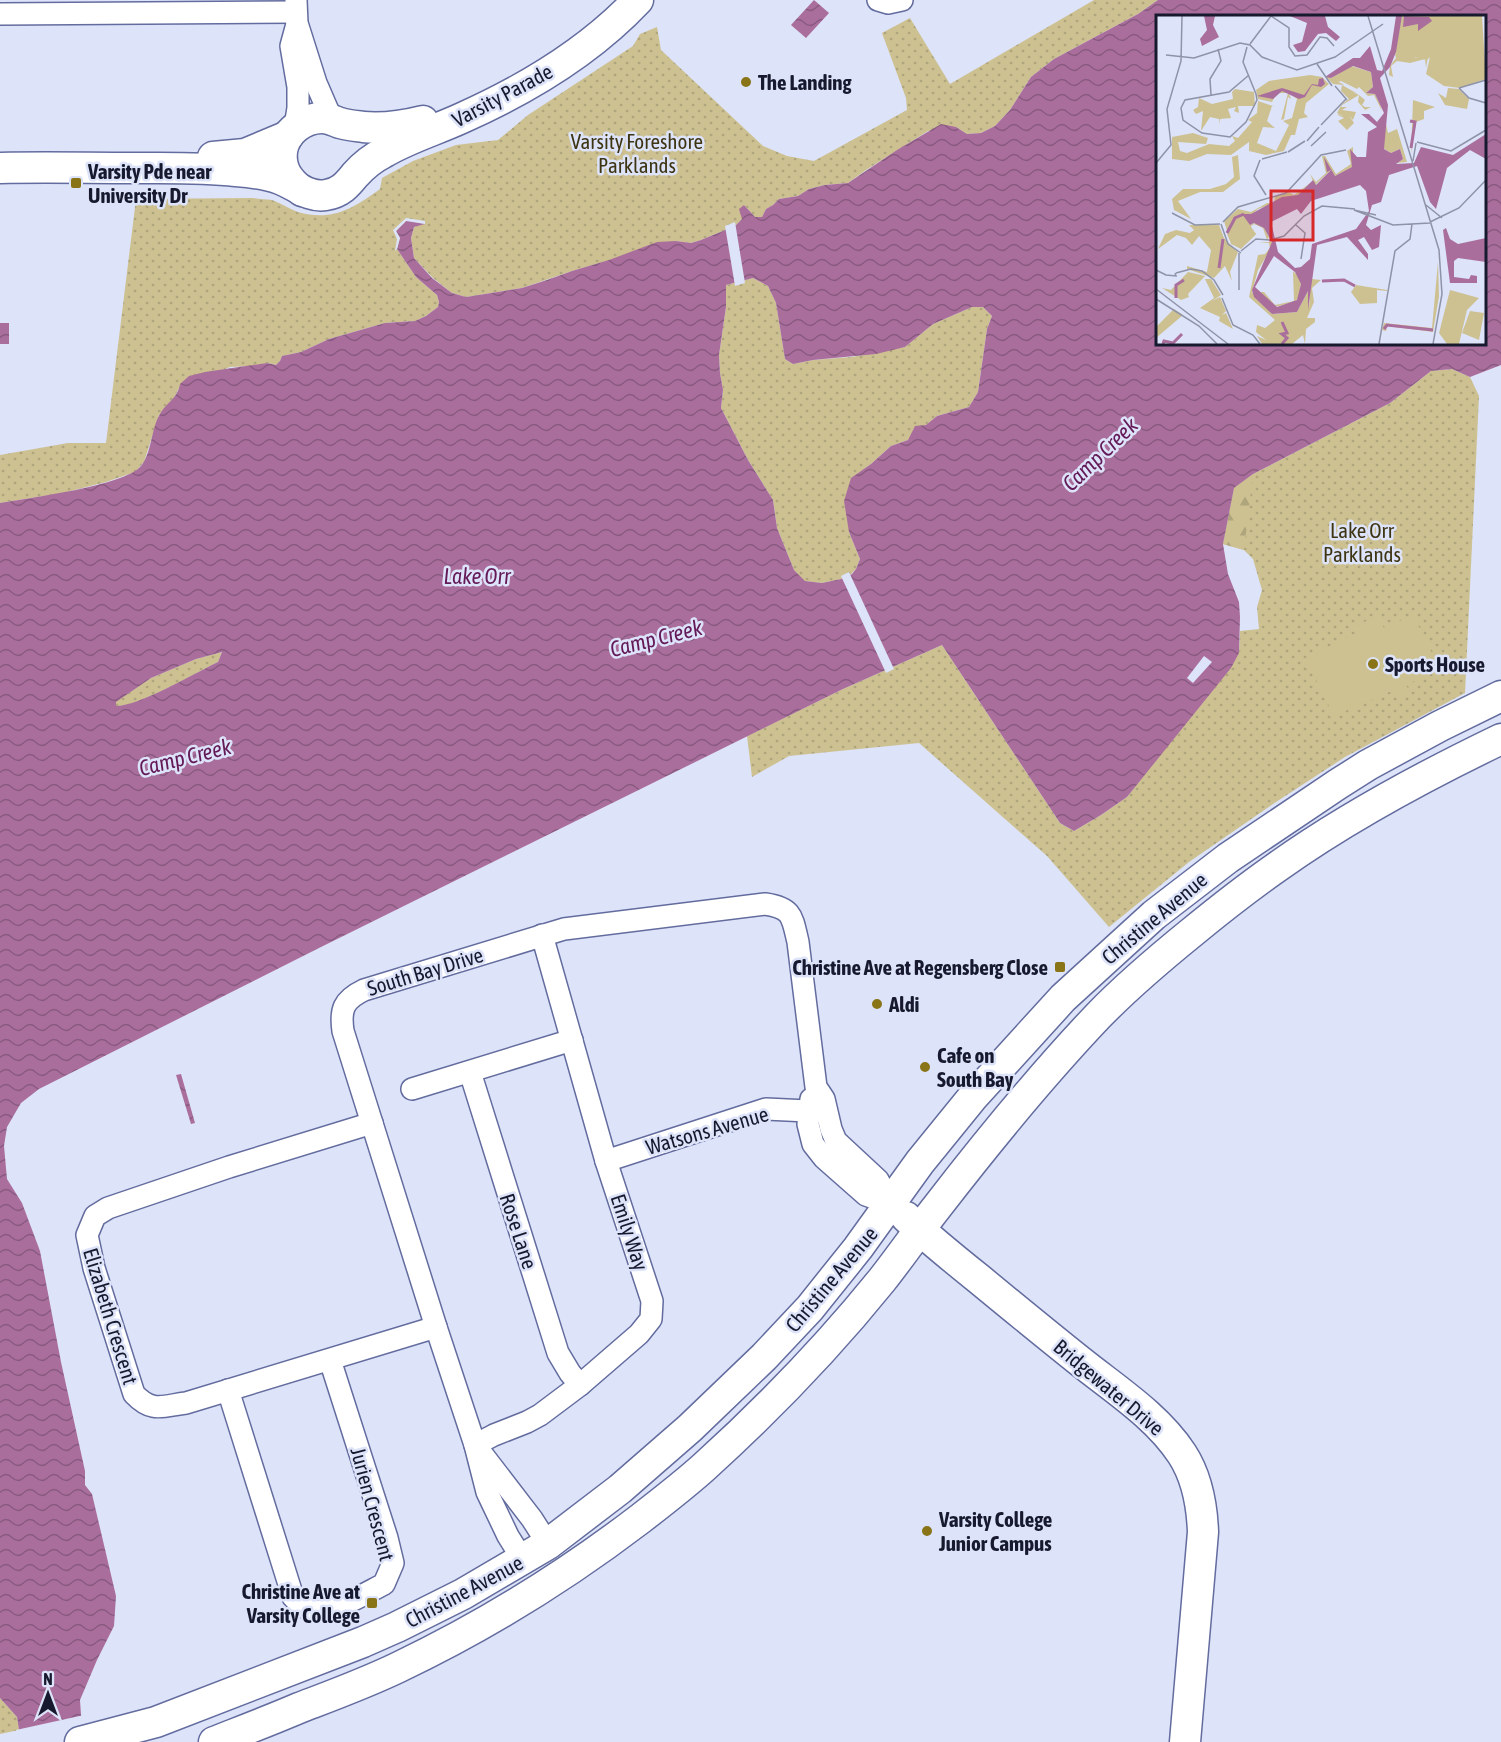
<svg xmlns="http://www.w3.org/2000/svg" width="1501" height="1742" font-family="'Asap Condensed',sans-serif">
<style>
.green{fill:url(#green-dots)}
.forest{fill:url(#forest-firs)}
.pitch{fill:#cdc191}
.water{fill:url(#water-waves);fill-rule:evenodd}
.pier{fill:#dde3f9}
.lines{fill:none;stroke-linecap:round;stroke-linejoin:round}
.street-casing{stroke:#636c9e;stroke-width:24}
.secondary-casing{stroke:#636c9e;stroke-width:33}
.street{stroke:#fff;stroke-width:21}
.secondary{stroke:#fff;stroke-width:30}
.poi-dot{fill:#897417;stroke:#dde3f9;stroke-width:2}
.labels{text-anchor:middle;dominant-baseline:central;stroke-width:5;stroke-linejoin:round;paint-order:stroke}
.poi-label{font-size:21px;font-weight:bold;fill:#171a2e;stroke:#dde3f9;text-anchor:start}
.street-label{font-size:21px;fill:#171a2e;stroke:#dde3f9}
.park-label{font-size:21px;fill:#3d3412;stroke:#dde3f9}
.water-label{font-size:22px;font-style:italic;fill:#631957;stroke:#dde3f9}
.inset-river{fill:none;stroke:#aa6e9d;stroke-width:3}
.inset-road{fill:none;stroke:#8e93a8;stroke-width:1.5}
.view{fill:#d62828;fill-opacity:0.15;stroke:#d62828;stroke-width:3}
.inset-edge{fill:none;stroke:#171a2e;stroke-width:3}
</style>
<defs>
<pattern id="green-dots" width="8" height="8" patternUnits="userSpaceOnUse" patternTransform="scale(1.5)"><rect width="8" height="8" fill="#cdc191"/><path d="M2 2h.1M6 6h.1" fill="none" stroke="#afa57d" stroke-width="1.8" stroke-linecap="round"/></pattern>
<pattern id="forest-firs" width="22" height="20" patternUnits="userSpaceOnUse" patternTransform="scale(1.5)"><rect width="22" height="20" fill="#cdc191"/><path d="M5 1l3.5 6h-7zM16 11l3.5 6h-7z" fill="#afa57d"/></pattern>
<pattern id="water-waves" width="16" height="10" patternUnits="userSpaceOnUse" patternTransform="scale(1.5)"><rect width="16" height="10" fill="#aa6e9d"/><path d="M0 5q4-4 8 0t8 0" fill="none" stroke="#895a80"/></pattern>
</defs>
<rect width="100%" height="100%" fill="#dde3f9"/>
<g class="green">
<path d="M1094 0H1158L1138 14 1054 59 1031 77 1010 110 995 126 981 133 967 134 956 127 928 131 866 170 848 183 825 185 809 189 798 196 779 199 773 205 766 209 762 217H755L744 205 742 219 735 226 701 240 691 243 676 241 572 271 522 288 466 297 452 293 433 278 414 258 411 238 414 227 423 224 407 221 397 249 416 277 437 295 439 302 438 307 426 316 415 321 385 323 329 339 301 352 282 356 280 361 276 365 267 363 257 366 230 367 179 388 173 400 159 415 144 462 135 472 106 482 63 493 0 503V455L68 443H106L136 199 253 198C259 199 266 199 272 200 281 203 289 209 298 212 332 222 354 208 380 189L382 178 413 161 456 145 498 140 528 115 633 46 640 34 657 27 661 50 763 146 787 156 814 161 907 110 906 98 882 33 910 18 950 84Z"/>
<path d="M753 278 768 286 776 303 785 359 793 364 813 360 852 357 905 347 933 324 972 307H983L992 316 987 329 978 392 969 407 937 416 908 440 891 446 871 464 851 479 849 532 860 559 856 569 851 574 841 579 822 583 804 581 794 570 777 528 773 500 748 460 721 408 723 390 720 373 719 355 726 307V285Z"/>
<path d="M1452 369 1470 377 1479 396 1465 693 1345 757 1273 804 1189 862 1109 927 1047 856 919 743 789 756 752 777 747 736 843 689 942 645 1060 823 1074 831 1101 815 1127 797 1239 653 1240 631 1259 629 1257 607 1262 590 1253 559 1244 550 1223 544 1234 488 1253 474 1390 403 1431 371Z"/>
<path d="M222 652 218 662C194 674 141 705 116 707L115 702 151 678 196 659Z"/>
<path d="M0 1698 17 1717 19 1730 0 1734Z"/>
</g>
<path class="forest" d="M1253 474 1244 550 1223 544 1234 488Z"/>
<path class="pitch" d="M1376 615 1384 628 1413 615 1440 669 1406 685 1410 692 1400 697 1396 689 1334 716 1305 658 1359 632 1356 627Z"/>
<g class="water">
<path d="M814 0 829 13 806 38 791 25Z"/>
<path d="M1158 0H1501V365L1470 377 1452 369 1431 371 1390 403 1253 474 1234 488 1223 544 1228 574 1239 602 1240 617 1239 653 1231 668 1127 797 1101 815 1074 831 1060 823 942 645 843 689 319 948 39 1089 21 1103 7 1127 4 1146 7 1179 22 1203 40 1251 61 1362 85 1471V1485L92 1494 116 1596 114 1626 97 1660 80 1700 81 1715 88 1742 19 1730 17 1717 0 1698V503C28 498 124 486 141 466 152 453 151 428 160 414 166 403 178 398 180 384L189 376 205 372 267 363 276 365 280 361 282 356 301 352 329 339 385 323 415 321 426 316 438 307 439 302 437 295 416 277 397 249 400 238 396 231 407 220 425 224 414 227 411 238 414 258 432 278 452 293 466 297 522 288 547 280 572 271 609 260 657 242 676 241 691 243 701 240 735 226 742 219 739 209 744 205 755 217H762L766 209 773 205 779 199 798 196 809 189 825 185 848 183 897 150 941 124 956 127 967 134 981 133 995 126 1010 110 1031 77 1054 59 1138 14ZM1158 16H1484V344H1158ZM753 278 768 286 776 303 785 359 793 364 813 360 876 354 905 347 933 324 972 307H983L992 316 987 329 978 392 969 407 937 416 926 425 915 426 908 440 891 446 871 464 851 478 844 501 849 532 860 559 856 569 852 574 841 579 822 583 805 581 794 570 777 528 773 500 748 460 721 408 723 390 720 373 719 355 726 307V285ZM222 652 218 662C195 673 139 706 116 706V702L151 678 196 659Z"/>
<rect x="0" y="323" width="9" height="21"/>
<path d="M181 1074 195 1123 191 1124 176 1075Z"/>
</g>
<g class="pier">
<path d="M406 218 425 221V224L406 221 396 231 400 238 397 249 395 251 397 239 393 230Z"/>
<path d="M735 222 745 283 735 286 725 226Z"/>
<path d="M849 572 894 669 886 673 841 576Z"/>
<path d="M1204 656 1212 662 1193 683 1187 678Z"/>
<path d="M84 1715 91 1742H20L16 1730Z"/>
</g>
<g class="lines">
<g class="street-casing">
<g id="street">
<path d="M296 0 297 23 316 83 332 120"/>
<path d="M878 0 888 3 902 0"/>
<path d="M0 14 295 12"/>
<path d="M295 127 298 108V87L291 46 297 24"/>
<path d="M470 1072 558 1353 570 1373 580 1385"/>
<path d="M412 1089 572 1040"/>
<path d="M811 1099 808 1124 813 1144 824 1158 866 1195 891 1204"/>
<path d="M372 1123 229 1167 108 1208 95 1216 87 1235 94 1268 134 1394C152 1413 162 1406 186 1403L436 1327"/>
<path d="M606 1161 766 1109 808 1111"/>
<path d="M228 1390 293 1597C299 1604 308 1611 317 1611 335 1612 368 1592 384 1584L393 1563 387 1538 330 1360"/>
<path d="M475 1445 494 1435 527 1422 540 1415 580 1385 639 1334 651 1319 652 1301 606 1161 542 935"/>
<path d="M479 1450 532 1519 548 1544"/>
<path d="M523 1560 508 1536 487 1492 475 1445 436 1327 343 1031C340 1010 343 1000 364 990L564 929 765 904C793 908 792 917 798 942L816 1087 824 1099 831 1129 836 1141 878 1180 891 1204"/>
</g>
</g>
<g class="secondary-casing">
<g id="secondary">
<path d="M213 157 245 154 288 136"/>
<path d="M0 168C44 167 88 168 132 168 166 168 201 167 236 171 250 172 266 174 280 179 296 185 308 198 326 195 340 193 347 185 355 175 363 166 373 158 383 153 408 138 436 130 462 118 527 89 589 52 638 0"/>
<path d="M302 191C288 180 280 169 282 151 285 132 303 118 322 118 329 118 334 121 340 123 347 125 356 126 363 127 384 129 403 126 423 121"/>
<path d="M906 1217C929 1239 954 1259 979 1279 1013 1307 1047 1335 1081 1362 1116 1390 1157 1416 1182 1454 1197 1477 1202 1505 1203 1532L1185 1742"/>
<path d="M80 1742 156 1722 363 1642 397 1627 463 1594 548 1544 620 1489 690 1428 764 1357 810 1308 858 1248 920 1162 972 1098 1063 998 1154 915 1228 858 1338 784 1368 765 1440 726 1501 696"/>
<path d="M214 1742C242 1731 271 1720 299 1708 333 1695 366 1683 399 1667 485 1626 564 1577 640 1519 662 1502 684 1485 704 1467 768 1409 828 1347 882 1280 901 1256 918 1231 937 1207 988 1141 1041 1076 1098 1016 1127 986 1159 959 1191 933 1219 910 1247 888 1277 867 1347 817 1424 776 1501 739"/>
</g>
</g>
<use href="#street" class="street"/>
<use href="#secondary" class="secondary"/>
</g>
<g class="poi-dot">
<circle cx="746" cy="82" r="6"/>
<rect x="70" y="177" width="12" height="12" rx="3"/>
<circle cx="1373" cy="664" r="6"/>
<rect x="1054" y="961" width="12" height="12" rx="3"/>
<circle cx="877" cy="1004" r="6"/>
<circle cx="925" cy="1067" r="6"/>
<circle cx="927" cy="1531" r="6"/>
<rect x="366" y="1597" width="12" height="12" rx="3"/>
</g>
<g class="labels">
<g class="poi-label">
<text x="758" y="82">The Landing</text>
<text x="88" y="171">Varsity Pde near<tspan x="88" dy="24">University Dr</tspan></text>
<text x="1385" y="664">Sports House</text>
<text x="1048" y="967" text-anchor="end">Christine Ave at Regensberg Close</text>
<text x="889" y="1004">Aldi</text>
<text x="937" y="1055">Cafe on<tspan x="937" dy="24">South Bay</tspan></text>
<text x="939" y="1519">Varsity College<tspan x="939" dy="24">Junior Campus</tspan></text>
<text x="360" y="1591" text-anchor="end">Christine Ave at<tspan x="360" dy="24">Varsity College</tspan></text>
</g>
<g class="street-label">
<text transform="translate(502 95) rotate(-28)">Varsity Parade</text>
<text transform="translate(1154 918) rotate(-40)">Christine Avenue</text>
<text transform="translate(425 971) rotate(-17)">South Bay Drive</text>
<text transform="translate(707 1130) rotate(-16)">Watsons Avenue</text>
<text transform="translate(519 1231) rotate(72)">Rose Lane</text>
<text transform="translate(630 1232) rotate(72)">Emily Way</text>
<text transform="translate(831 1279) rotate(-50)">Christine Avenue</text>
<text transform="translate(111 1316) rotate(73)">Elizabeth Crescent</text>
<text transform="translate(1109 1387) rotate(40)">Bridgewater Drive</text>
<text transform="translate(373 1504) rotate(75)">Jurien Crescent</text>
<text transform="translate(464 1591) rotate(-28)">Christine Avenue</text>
</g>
<g class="park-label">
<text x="637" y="141">Varsity Foreshore<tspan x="637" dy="24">Parklands</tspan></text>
<text x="1362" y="530">Lake Orr<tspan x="1362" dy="24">Parklands</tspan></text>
</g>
<g class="water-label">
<text transform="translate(1100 454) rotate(-44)">Camp Creek</text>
<text x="477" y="576">Lake Orr</text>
<text transform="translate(656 638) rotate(-14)">Camp Creek</text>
<text transform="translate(185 757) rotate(-14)">Camp Creek</text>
</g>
</g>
<g transform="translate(1156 15)">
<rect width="330" height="330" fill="#dde3f9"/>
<path d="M246 1H326L330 64 304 73 288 71 270 59 274 42 271 45 239 38ZM195 51 215 57 217 72 210 78 219 79 224 89 226 96 218 80 212 81 203 72 201 74 185 66 182 67 185 68 188 70 177 69 169 61 175 63ZM154 60 166 62 173 69 150 88 148 98 152 102 143 104 139 120H135L128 136 110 140 93 136V127L75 140 51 139 33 146 16 144V122L37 118 52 123 50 129 22 127 24 136 31 138 53 129 73 131 79 126 76 121 82 123 96 107 92 105 101 98 102 86 120 92 116 91 111 106 119 113 107 112 101 128 120 136 133 110 127 106 136 103 141 84 133 78 135 84 132 82 128 104 125 105 132 78H121L116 87 102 84 100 75 113 66ZM186 70 202 79 196 77 203 80 209 85 206 90 209 92H215L209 95 202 87 203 80 186 90 185 92H191L186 95 200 97 197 105 193 100 198 108 191 115 182 106 188 103 182 100V99L189 102 181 98 186 89 193 84 185 76ZM79 74 98 77 99 91H82L83 98 78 96 80 92 72 94 75 103 64 104V109L63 104 54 102 45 116 47 96 40 99 37 95 42 92 43 83 56 89 77 84 76 77ZM257 85 279 92 268 96V104L260 107 255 139ZM230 109 232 118 241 114 251 147 240 148 247 144 244 134 235 138 227 133ZM197 132V152L179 161 175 155 159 170 157 168 142 180 102 194 92 203 94 210 99 208 108 212 113 222 111 225 107 213 98 209 94 212 100 219 85 234 75 229 68 206 82 194 95 197 111 188H118L119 181 133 177 138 180 157 166 154 159 160 167 170 158 166 141H169L180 159 195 149 191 136ZM82 140 84 164 67 177H44L22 186 35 204 18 195 16 184 27 174H54L70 169 78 162 76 142ZM33 210H63L68 223 82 237 74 257 76 266 69 251 58 263 31 254V251L51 257 55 235 43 221 36 230 30 223 21 220 2 234 9 219 20 215 34 218 38 215ZM103 227H116V232L102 255 96 277 116 299 141 297 152 276 153 293 156 244 157 242 156 264 165 265 156 273 158 287 151 303H159V307L150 314 149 329 147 320 136 329H106L101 321 110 325 100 317 101 310 109 313 119 305 93 282 102 240 109 239 114 233 113 228ZM282 247 283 281 277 317 231 311 230 316 226 315 228 308 276 313ZM137 256 143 262 145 269 143 283 138 287 119 292 100 277H108L119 290 138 286ZM32 257 49 261 32 279 33 282 25 285 6 273 15 275ZM49 264H55L65 280 56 286 64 282 70 296 66 300 70 298 77 314 63 306 64 302 44 293 58 283ZM200 270 231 275V276L221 275V288L204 289 195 277ZM314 296 328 298 323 325 306 318Z" fill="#cdc191"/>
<path d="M276 7 274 19 258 21 253 36 255 22 247 21 246 15 260 9 262 17ZM242 32 260 43 272 41 270 53 269 44 254 48 241 46 235 51 237 62 233 60 234 51 240 43 239 39 243 37ZM306 41 316 44 291 55 289 51H284L278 45 281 44 285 50ZM292 73 303 74 313 84 311 94 289 90 282 78 290 83ZM84 204 91 206 100 219 91 228 90 224 74 226 71 219 80 205 85 209ZM294 275 323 283 311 295 303 329H291L283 318Z" fill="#cdc191"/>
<path d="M121 305 132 316 134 309 145 315 136 318 131 327H125Z" fill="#cdc191"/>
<path d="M264 21 272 22 268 42 255 39ZM18 294 27 300 0 323V312Z" fill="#cdc191"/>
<path d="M48 1H59L57 10 63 22 46 31 44 24 51 15ZM134 1H169L172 12 184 22 180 26 170 18 162 19 149 36 142 37 137 30 146 27 151 8ZM240 1H246L240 37 234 52 224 63 232 90 228 134 235 138 244 134 247 144 240 149 258 148 265 132 297 140 330 119V144L314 135 291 153 280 194 274 187 261 151 233 160 225 187 216 190 210 210 215 215 225 210 223 232 216 235 208 222 202 225 212 239V245L191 222 161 230 152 295V276L141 297 116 299 98 282 96 275 116 227 108 213 98 208 94 210 86 199H95L126 182 142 180 157 165 160 170 175 155 171 157 168 142 179 161 196 152 194 134 201 142H210L212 117 221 112 205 99H213L221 107 228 98 219 79 210 78 217 72 215 57 197 51 175 63 169 62 197 43H204L214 31 221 55 226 56 235 34ZM204 170 210 176 213 196 200 214 156 229 154 244 145 252 139 253 122 237 115 207 141 194 145 199 155 186ZM118 241 139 257 145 269 141 285 121 292 99 272ZM248 1 273 2 276 6 262 16V9L247 12ZM167 63 169 69 165 72 156 70 149 82 143 84 126 76 117 84 101 81 126 73 148 80 156 69 162 70 163 64ZM290 213 294 224 302 229 330 223V247L302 243 298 246V262L313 264 315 260 321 261V268H294L287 215Z" fill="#aa6e9d" fill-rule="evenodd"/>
<path class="inset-river" d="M254 106 259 107 255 133M71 218 79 203 88 199M63 253 67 224M166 266 188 265 199 271M20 283V270L28 265M228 314 231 310 277 315M7 329 8 326 17 328 26 319M126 329 131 323 126 319 131 318 126 307"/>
<path class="inset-road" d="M212 1 283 235 286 279 277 329M94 29 115 1 133 13V32L139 41 151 40 164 22 171 23 178 31M91 32 87 47 100 79 101 85 90 107 74 122 46 118 27 105 25 93 29 85 73 77 93 60M10 40 38 43 84 28 94 30 106 42 141 55 179 42 227 9M161 49 176 71M179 71 191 85M303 73 313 83 330 88M303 73 330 65M55 80 54 64 65 46 62 34M165 110 190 84M151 126 163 112M261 127 295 136 330 115M155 131 170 117M132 137 149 126M106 144 131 137M104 145 98 161 110 180M257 146 260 128M0 148 15 130 11 94 25 46 26 1M156 150 165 140 190 135M270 190 286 203M16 198 39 210 64 209M220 200 198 195 237 210 274 208M67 207 82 192 130 178 156 150M274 207 303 193 330 165M65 209 72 229 85 238M140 210 149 218 145 244M85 236 100 224 114 225 128 221 148 201 166 191 199 194M0 255 10 260 20 261 19 258M20 258 35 254 46 256 58 265 67 280M0 274 72 329M83 275V238M66 283 77 310 97 320 104 329M0 284 43 311 61 329M223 329 239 236 254 224 256 209"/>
<path class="view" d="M115 176H157V225H115Z"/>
<rect width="330" height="330" class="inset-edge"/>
</g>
<g transform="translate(48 1694)" stroke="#dde3f9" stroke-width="4.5" paint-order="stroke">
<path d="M0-4.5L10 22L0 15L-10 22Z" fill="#171a2e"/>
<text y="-9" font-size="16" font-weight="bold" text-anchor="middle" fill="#171a2e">N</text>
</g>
</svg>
